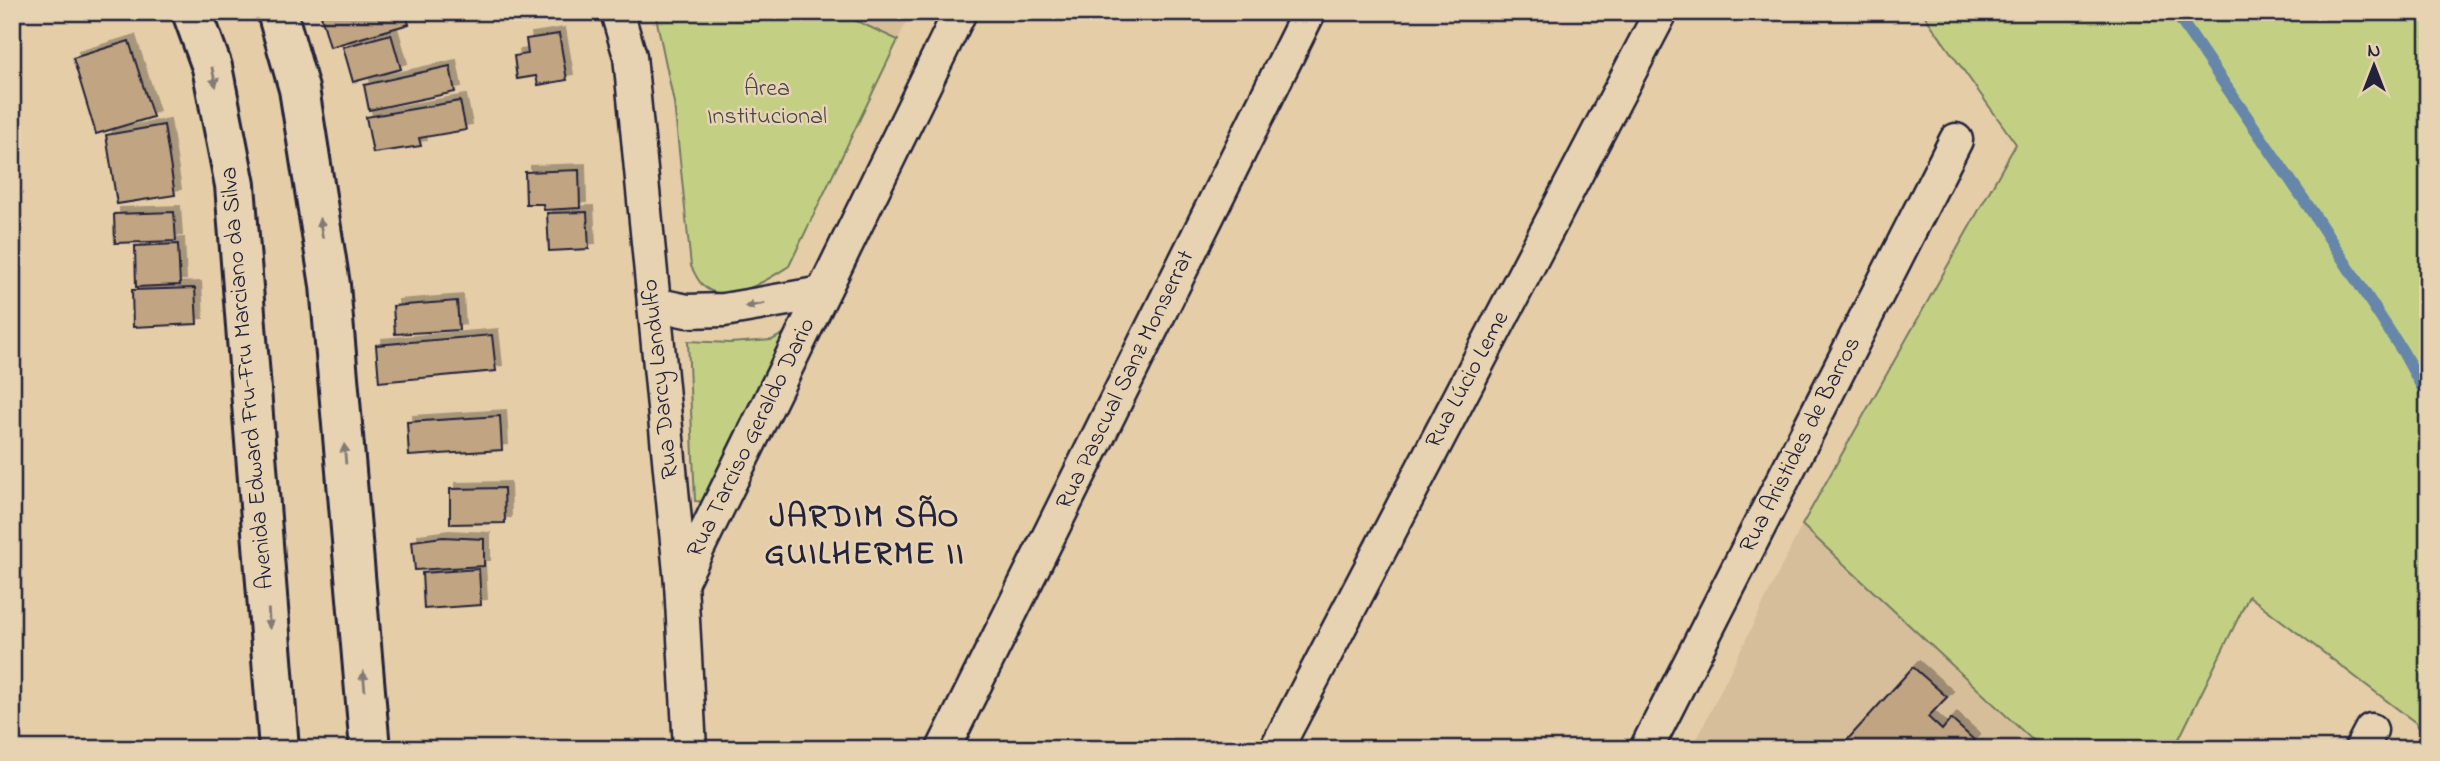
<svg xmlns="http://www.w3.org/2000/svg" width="2440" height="761" font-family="'Indie Flower',sans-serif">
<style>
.built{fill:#d6be9b}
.green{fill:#c3d084;stroke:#727960;stroke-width:2}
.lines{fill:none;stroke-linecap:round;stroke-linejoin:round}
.stream{stroke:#6687a9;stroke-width:12}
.building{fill:#c1a583;stroke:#22223b;stroke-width:2;filter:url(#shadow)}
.street-casing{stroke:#22223b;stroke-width:37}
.secondary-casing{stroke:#22223b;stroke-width:44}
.street{stroke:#e7d3b2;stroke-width:32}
.secondary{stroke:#e7d3b2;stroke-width:38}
.oneway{fill:#847a76}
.labels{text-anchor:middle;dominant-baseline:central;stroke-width:5;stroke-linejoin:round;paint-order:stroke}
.park-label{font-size:24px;fill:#42454a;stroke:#e7d3b2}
.street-label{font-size:24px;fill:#22223b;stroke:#e7d3b2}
.district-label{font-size:32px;font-weight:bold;letter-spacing:2px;fill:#22223b;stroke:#e7d3b2}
</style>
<defs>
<filter id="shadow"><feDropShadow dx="6" dy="-6" stdDeviation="0" flood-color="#0004"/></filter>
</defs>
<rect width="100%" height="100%" fill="#e5cda8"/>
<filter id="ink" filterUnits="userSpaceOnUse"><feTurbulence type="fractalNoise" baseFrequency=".0143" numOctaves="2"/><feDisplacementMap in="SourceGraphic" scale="14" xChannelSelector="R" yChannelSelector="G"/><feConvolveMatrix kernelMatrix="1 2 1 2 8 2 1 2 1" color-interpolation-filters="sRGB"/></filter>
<g filter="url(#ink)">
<g class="built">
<path d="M837 12H911L898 40Z"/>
<path d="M1802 525 2042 749H1692Z"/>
</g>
<g class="green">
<path d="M655 12H837L898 40 789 266C770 278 735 302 711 291 700 286 696 276 691 266L674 103Z"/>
<path d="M1922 12H2428V73L2423 80 2428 85V741L2416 723 2249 596 2174 749H2042L1802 525 2016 144Z"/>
<path d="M794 328 707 502 695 501 688 341 730 343 772 340Z"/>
</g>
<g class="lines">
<path class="stream" d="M2175 12 2313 213 2403 352 2428 398"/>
</g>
<g class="building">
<path d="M331 12H405L409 24 330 47 321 15Z"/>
<path d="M391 34 401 69 353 82 343 47Z"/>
<path d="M559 34 567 80 538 85 536 76 517 79 514 56 528 54 526 39Z"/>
<path d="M129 41 153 117 96 134 73 58Z"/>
<path d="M450 66 455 92 369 110 364 85Z"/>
<path d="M460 101 466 130 419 138 421 146 373 153 366 117Z"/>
<path d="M164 125 175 195 117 204 106 135Z"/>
<path d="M579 170 580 208 544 210 543 204H526L525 172Z"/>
<path d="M174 212 176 241 115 243 114 214Z"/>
<path d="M587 212 589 249 549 251 547 213Z"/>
<path d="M178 244 180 285 136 287 135 246Z"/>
<path d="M195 288 197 324 133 327 132 290Z"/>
<path d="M457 301 459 330 395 334 393 306Z"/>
<path d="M492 335 496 371 379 382 376 345Z"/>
<path d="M500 416 502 450 409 456 407 422Z"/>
<path d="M504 488 505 523 450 524V489Z"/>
<path d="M443 537 484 539V566L415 570 412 541Z"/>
<path d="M479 569 481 605 424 609 422 573Z"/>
<path d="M1913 667 1947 697 1928 717 1942 730 1951 719 1974 740 1966 749H1839Z"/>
</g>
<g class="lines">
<g class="street-casing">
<g id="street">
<path d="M617 12 630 56 681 583 690 749"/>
<path d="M654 304 687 311 724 310 822 293"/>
<path d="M681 583 960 12"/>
<path d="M943 749 1309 12"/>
<path d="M1276 749 1661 12"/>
<path d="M1646 749 1956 140"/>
<path d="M2361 749 2371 730"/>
</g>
</g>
<g class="secondary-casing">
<g id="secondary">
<path d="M192 12 212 67 235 185 279 749"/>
<path d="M277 12 299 89 330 285 370 749"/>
</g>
</g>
<use href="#street" class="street"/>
<use href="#secondary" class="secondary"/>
</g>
<defs><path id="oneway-solid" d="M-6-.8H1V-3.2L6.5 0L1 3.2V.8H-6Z" transform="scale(1.75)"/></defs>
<g class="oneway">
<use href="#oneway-solid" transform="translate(214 77) rotate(78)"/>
<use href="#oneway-solid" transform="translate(321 228) rotate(-99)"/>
<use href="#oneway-solid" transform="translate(755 305) rotate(171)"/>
<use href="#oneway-solid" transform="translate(345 454) rotate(-95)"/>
<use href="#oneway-solid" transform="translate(269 619) rotate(86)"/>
<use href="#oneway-solid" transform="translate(364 681) rotate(-95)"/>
</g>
</g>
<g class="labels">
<g class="park-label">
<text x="767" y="89">Área<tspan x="767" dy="28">Institucional</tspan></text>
</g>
<g class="street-label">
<text transform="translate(248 378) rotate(-95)">Avenida Edward Fru-Fru Marciano da Silva</text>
<text transform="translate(661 379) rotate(-96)">Rua Darcy Landulfo</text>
<text transform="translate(1126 380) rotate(-64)">Rua Pascual Sanz Monserrat</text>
<text transform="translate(1468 380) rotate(-62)">Rua Lúcio Leme</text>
<text transform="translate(752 438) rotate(-64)">Rua Tarciso Geraldo Dario</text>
<text transform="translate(1801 445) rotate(-63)">Rua Aristides de Barros</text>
</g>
<g class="district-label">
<text x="865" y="518">JARDIM SÃO<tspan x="865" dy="37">GUILHERME II</tspan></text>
</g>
</g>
<rect width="2440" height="761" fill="none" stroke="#e7d3b2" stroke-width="42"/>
<rect x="21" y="21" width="2398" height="719" fill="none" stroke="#22223b" stroke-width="2.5" filter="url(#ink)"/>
<g transform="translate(2374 66)" stroke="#e7d3b2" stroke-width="5" paint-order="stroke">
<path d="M0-5L12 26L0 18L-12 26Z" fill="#22223b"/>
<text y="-10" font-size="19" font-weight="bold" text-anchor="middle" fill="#22223b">N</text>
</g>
</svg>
